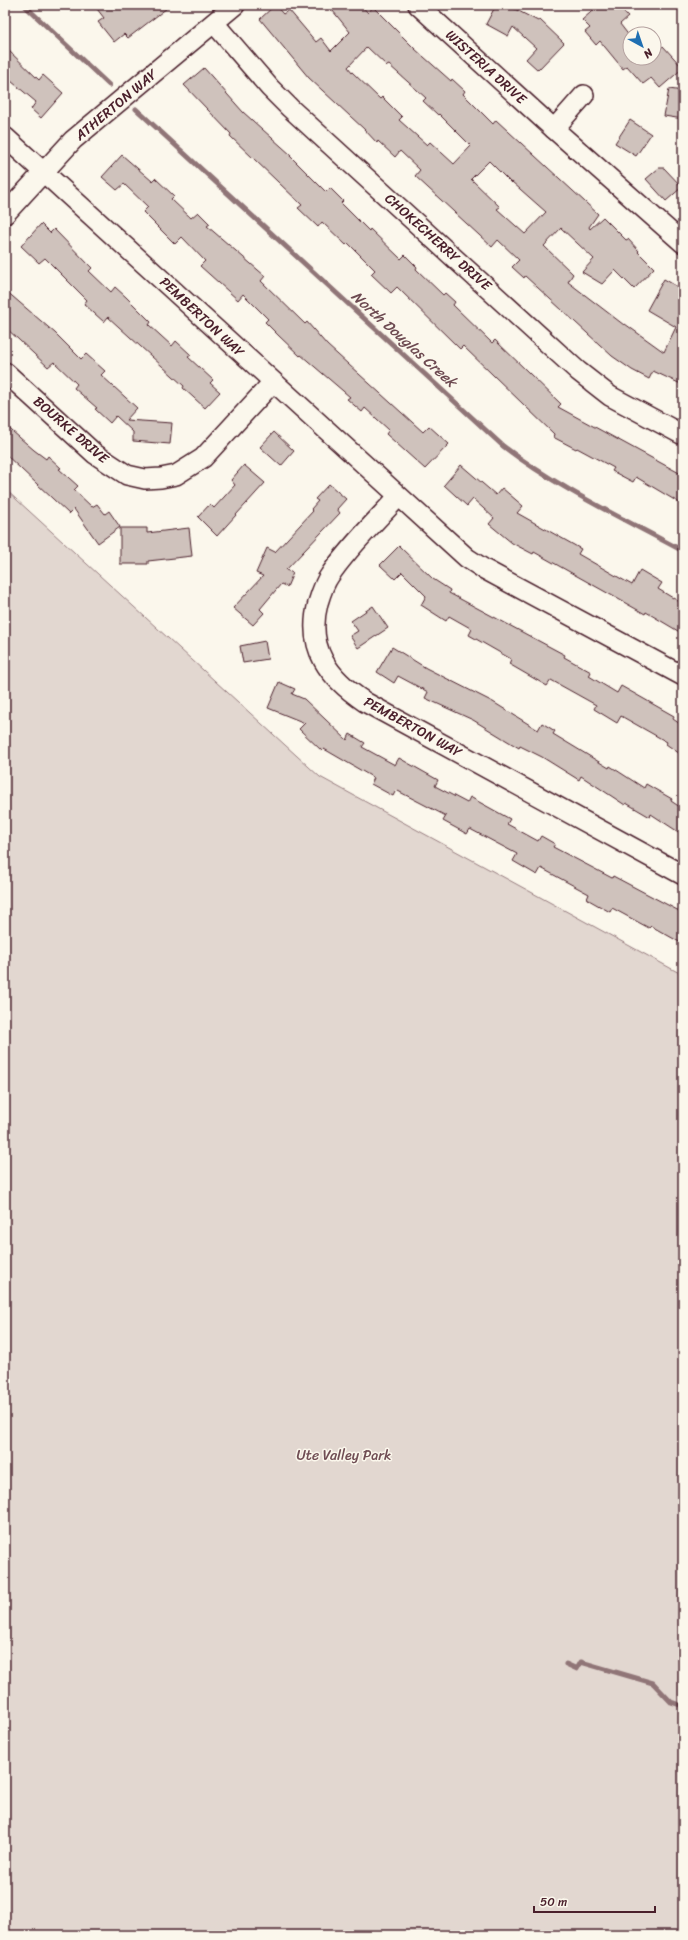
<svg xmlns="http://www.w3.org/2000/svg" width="688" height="1940" font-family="Sriracha,sans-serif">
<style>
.green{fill:#e2d7d0;stroke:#967b7e}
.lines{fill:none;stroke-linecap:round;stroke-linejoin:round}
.stream{stroke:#907477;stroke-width:5}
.building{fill:#cfc2bc;stroke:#4a1f2b;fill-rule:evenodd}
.minor-casing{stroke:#4a1f2b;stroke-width:22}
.minor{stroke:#fbf7ec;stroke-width:19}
.labels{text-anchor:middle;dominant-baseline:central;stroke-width:3;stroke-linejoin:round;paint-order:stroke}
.street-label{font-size:14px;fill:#4a1f2b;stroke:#fbf7ec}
.park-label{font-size:14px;fill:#704d54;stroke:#fbf7ec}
.water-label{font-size:15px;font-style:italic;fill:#6d4a51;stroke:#fbf7ec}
</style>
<rect width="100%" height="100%" fill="#fbf7ec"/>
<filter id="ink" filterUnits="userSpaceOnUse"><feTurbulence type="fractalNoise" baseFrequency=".025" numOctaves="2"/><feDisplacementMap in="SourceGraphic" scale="8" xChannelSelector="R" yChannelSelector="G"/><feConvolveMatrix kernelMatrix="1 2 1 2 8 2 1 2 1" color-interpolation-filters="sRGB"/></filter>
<g filter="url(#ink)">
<path class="green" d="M5 489 320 777 683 975V1935H5Z"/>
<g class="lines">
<g class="stream">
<path d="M24 5 109 85"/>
<path d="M136 109 503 446C558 488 622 518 683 551"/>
<path d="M566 1664 577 1669 581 1662 653 1683 671 1702 683 1706"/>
</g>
</g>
<g class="building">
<path d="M94 5H171L128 38 124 34 114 42 98 22 104 18Z"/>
<path d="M275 5 283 14 289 10 316 42 321 38 331 51 350 32 328 5H361L368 13 373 7 415 49 451 81 452 79 465 91 463 94 493 124 496 120 598 214 589 227 590 229 603 217 626 240 628 239 639 251 638 252 654 268 634 289 615 270 602 284 582 272 594 259 561 228 544 246 573 274 568 282 624 325 625 324 664 352 676 327 647 310 664 279 683 290V385L653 371 649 379 632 370 612 356 525 276 524 278 512 267 519 260 498 240 492 247 415 176 420 170 400 151 395 157 378 141 377 143 364 129 309 78 260 19ZM367 47 387 66 389 65 426 98 423 101 438 115 439 114 471 146 454 164 430 142 427 145 399 120 402 117 382 97 380 99 352 72 348 67ZM489 161 511 183 512 182 546 212 525 234 497 209 500 207 471 179Z"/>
<path d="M496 5H507L538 21 540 20 564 43 538 70 526 59 536 48 513 27 508 36 486 24Z"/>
<path d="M599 5H617L628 17 620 24 630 37V58H654V54L663 46 683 68 660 88 651 78 643 84 627 66 623 69 600 41 596 45 585 32 590 28 582 20Z"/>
<path d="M5 47 39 80 43 75 63 93 41 118 31 109 36 102 5 76Z"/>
<path d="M204 68 243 112 291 155 290 156 326 192 330 188 343 201 341 203 369 231 370 229 401 259 405 255 417 267 416 269 443 295 445 293 455 302 453 305 492 343 495 340 561 404 558 407 683 475V505L636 477 633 482 612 471 614 468 577 448 576 449 553 437 554 434 463 346 460 349 397 287 391 293 371 274 375 270 348 243 346 245 322 222 318 227 298 208 302 205 230 136 231 134 184 85Z"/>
<path d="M669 89 683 91V119L664 116Z"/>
<path d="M630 120 651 134 636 156 615 143Z"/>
<path d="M122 155 152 181 155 178 174 196 171 199 191 218 198 212 210 224 207 226 265 276 261 281 305 324 307 322 327 345 423 432 429 426 449 444 425 469 386 434 389 430 365 408 362 412 347 399 350 397 301 355 300 356 279 336 265 322 268 319 243 294 238 300 200 266 205 261 182 237 175 244 143 212 148 207 124 184 117 190 102 177Z"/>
<path d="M659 168H664L682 187 666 201 646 179Z"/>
<path d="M41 224 50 233 54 229 92 268 89 271 111 292 115 287 126 297 151 322 149 325 172 346 176 341 191 355 188 357 213 380 210 383 220 392 205 408 183 388 184 386 108 317 104 322 84 304 87 300 45 258 39 263 21 246Z"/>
<path d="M5 290 55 333 81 359 86 354 105 371 101 375 137 408 126 420 172 423 170 444 133 441V432L116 416 110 423 95 409 97 408 74 388 77 384 54 362 48 367 5 327Z"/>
<path d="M5 425 34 450 46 459 48 456 61 468 59 469 78 486 74 490 92 507 97 504 105 514 109 511 120 527 98 543 74 509 69 514 5 454Z"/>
<path d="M274 432 294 451 281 466 260 447Z"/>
<path d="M244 465 265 483 217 536 198 517 210 504 214 508 235 485 231 480Z"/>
<path d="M461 465 496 495 502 488 523 506 517 513 581 549 578 554 632 585 640 570 662 583 658 589 683 604V634L646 612 645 614 534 552 533 554 512 543 489 524 494 518 473 499 467 506 444 485Z"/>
<path d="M329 484 346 499 337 509 340 513 286 570 293 573 287 587 281 584 260 609 264 613 253 625 233 608 263 576 256 573 267 548 275 552 313 511 311 509 318 501 315 499Z"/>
<path d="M120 528H147V533L189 528 192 556 148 561V564H120Z"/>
<path d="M399 546 433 579 450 590 449 593 565 655 564 657 591 672 589 676 617 693 621 686 674 716 673 719 683 726V756L666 744 667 742 621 716 617 723 594 709 596 705 551 680 547 686 509 664 511 659 469 635 472 629 449 616 446 621 421 605 426 596 402 572 395 579 380 565Z"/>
<path d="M373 606 388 628 358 648 350 636 358 631 351 621Z"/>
<path d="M265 641 268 659 243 663 240 646Z"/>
<path d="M392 647 426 668 493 702 538 730 542 723 555 731 553 734 609 768 610 766 644 788 646 784 672 799 671 801 683 809V835L651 814 650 817 626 803 625 805 581 776 579 780 542 757 520 746 519 748 473 720 425 698 428 692 398 676 394 683 377 672Z"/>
<path d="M279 682 295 689 292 694 304 699 347 740 350 734 365 743 362 747 395 765 399 758 438 780 435 786 467 803 470 797 510 819 507 824 538 841 541 836 555 844 553 847 612 878 613 876 683 913V944L651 926 649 928 612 908 610 912 587 899 589 894 541 868 537 875 513 861 517 854 470 829 467 834 443 821 446 816 396 790 393 796 371 784 374 778 324 749 322 751 299 729 305 723 268 708Z"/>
</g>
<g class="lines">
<g class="minor-casing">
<g id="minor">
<path d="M418 5 554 129 683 243"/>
<path d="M214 23 270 88 290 108 578 371 610 396 683 435"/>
<path d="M554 129 584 95"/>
<path d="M5 137 467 558 484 569 683 676"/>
<path d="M5 214 73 140 235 5"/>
<path d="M5 372 95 454 127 475 145 479 161 478 176 475 203 458 273 382"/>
<path d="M398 497C377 520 347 549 330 575 324 583 321 593 318 603 306 649 329 678 365 702L683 875"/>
</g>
</g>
<use href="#minor" class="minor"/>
</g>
</g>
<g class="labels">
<g class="street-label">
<text transform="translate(486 67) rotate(42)">WISTERIA DRIVE</text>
<text transform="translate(116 105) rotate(-40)">ATHERTON WAY</text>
<text transform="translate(438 242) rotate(42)">CHOKECHERRY DRIVE</text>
<text transform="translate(202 317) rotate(43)">PEMBERTON WAY</text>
<text transform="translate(71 430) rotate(41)">BOURKE DRIVE</text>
<text transform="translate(413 727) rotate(29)">PEMBERTON WAY</text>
</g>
<g class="park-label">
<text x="344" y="1455">Ute Valley Park</text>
</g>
<g class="water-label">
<text transform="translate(404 339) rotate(42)">North Douglas Creek</text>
</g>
</g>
<rect width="688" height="1940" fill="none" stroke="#fbf7ec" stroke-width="20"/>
<rect x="10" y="10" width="668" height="1920" fill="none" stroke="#4a1f2b" stroke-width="1.5" filter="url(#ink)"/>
<g transform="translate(642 46) rotate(140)"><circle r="19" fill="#fbf7ec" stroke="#b4a19f"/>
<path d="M0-3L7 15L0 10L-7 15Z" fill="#1f6fb2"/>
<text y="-6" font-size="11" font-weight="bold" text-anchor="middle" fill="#4a1f2b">N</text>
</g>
<path d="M534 1906v6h121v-6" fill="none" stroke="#4a1f2b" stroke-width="2"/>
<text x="540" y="1906" font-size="12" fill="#4a1f2b" stroke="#fbf7ec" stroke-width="3" paint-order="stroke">50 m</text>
</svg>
